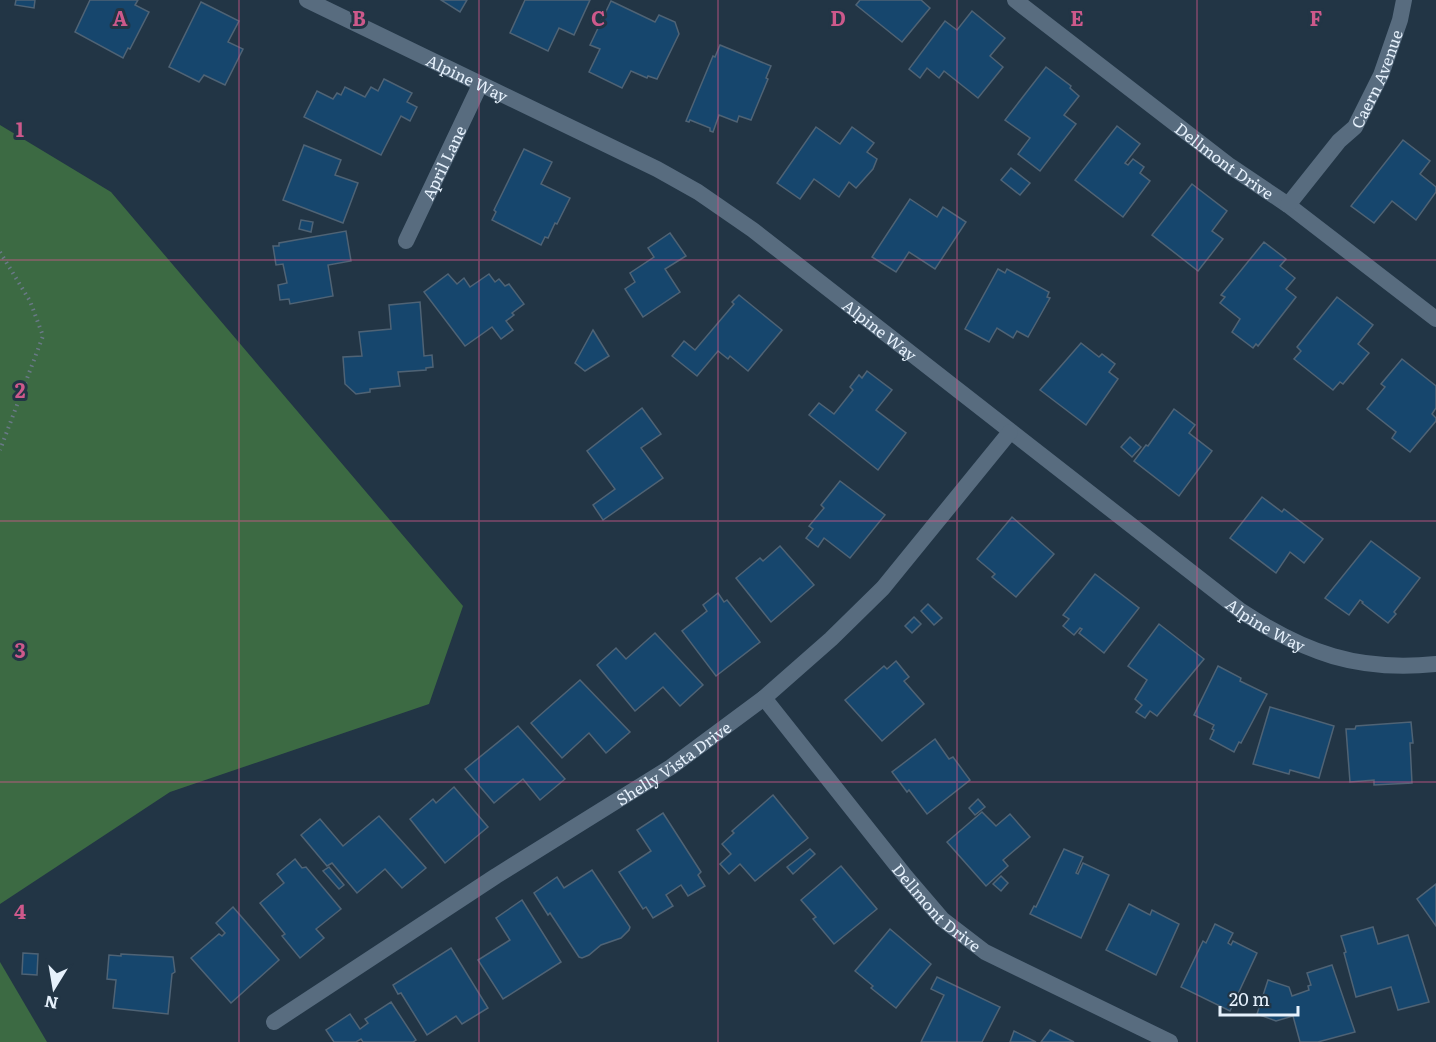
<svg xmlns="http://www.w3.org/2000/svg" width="1436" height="1042" font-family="Literata,serif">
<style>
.green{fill:#3c6a43}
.building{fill:#16466d;stroke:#4f6375;stroke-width:1.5}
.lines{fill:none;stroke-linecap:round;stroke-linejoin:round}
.path{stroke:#697987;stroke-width:4;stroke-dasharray:1.5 4.5;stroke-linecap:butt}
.minor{stroke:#586c7f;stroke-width:16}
.grid{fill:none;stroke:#cd598b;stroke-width:1.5;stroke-opacity:0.55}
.labels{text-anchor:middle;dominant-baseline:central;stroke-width:6;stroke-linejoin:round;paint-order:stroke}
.street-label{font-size:16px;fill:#e6f1fc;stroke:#223545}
.grid-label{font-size:20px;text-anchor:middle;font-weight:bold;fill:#cd598b;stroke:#223545;stroke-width:6;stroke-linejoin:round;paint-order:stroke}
</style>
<rect width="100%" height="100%" fill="#223545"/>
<g class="green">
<path d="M0 125 111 192 463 606 429 704 170 792 0 904Z"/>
<path d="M0 962 47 1042H0Z"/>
</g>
<g class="building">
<path d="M16 0H35L34 8 15 5Z"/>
<path d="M90 0H138L135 5 149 12 130 49 128 48 123 58 75 32Z"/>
<path d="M441 0H467L460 12Z"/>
<path d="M525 0H590L574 35 559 28 548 51 510 33Z"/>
<path d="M860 0H921L930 8 902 42 856 5Z"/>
<path d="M611 1 655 22 659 15 675 22 679 34 657 79 648 76 647 78 631 71 622 88 589 72 600 49 590 45Z"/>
<path d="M201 2 239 21 228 42 243 49 225 85 204 75 199 82 169 67Z"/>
<path d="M972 11 1005 38 990 56 1003 67 978 98 944 71 939 78 927 68 920 78 909 69 945 21 957 30Z"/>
<path d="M720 45 771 66 766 78 768 79 751 120 739 116 737 122 719 115 713 132 710 131V128L690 120 689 122 686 121 713 56 715 57Z"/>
<path d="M1046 67 1071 86 1070 88 1079 96 1064 115 1076 124 1040 171 1018 154 1030 138 1005 120Z"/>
<path d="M384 79 412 93 407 102 417 107 410 121 401 116 381 155 304 117 317 91 333 99 337 93 341 95 345 87 365 97 371 87 378 91Z"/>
<path d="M1117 126 1140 144 1125 163 1128 165 1133 159 1144 167 1140 173 1150 181 1123 217 1075 180Z"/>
<path d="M816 127 840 144 852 127 874 143 867 152 877 159 873 169 856 188 849 182 839 197 814 179 800 199 777 183Z"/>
<path d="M1403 140 1430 161 1420 174 1436 187V192L1416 220 1392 201 1374 223 1351 206Z"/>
<path d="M304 145 341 160 335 175 358 183 343 223 283 200Z"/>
<path d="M524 149 552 162 541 184 570 198 557 224 555 223 548 238 545 237 541 245 492 220 496 212 494 210Z"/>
<path d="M1011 168 1030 183 1020 195 1001 180Z"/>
<path d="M1192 184 1227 211 1212 231 1223 239 1198 271 1152 235Z"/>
<path d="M910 199 937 217 943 207 966 222 935 269 909 252 896 272 872 257Z"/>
<path d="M301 220 313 222 311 232 299 229Z"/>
<path d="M346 231 351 261 328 265 333 296 290 304 289 299 280 300 278 285 287 283 283 264 276 265 273 246H279V243Z"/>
<path d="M670 233 686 256 665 269 680 292 643 317 625 289 635 282 630 273 654 257 648 248Z"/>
<path d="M1264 242 1286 259 1280 266 1295 278 1286 289 1296 297 1258 346 1256 344 1253 348 1232 332 1240 319 1220 303 1225 297 1221 295Z"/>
<path d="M998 269 1005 273 1007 269 1049 292 1047 297 1050 298 1028 337 1017 331 1013 338 997 328 989 342 965 329Z"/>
<path d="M448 274 457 284 464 278 470 287 489 274 495 282 499 279 505 286 509 284 524 304 512 313 514 315 506 321 513 330 501 339 492 327 465 346 424 292Z"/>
<path d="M739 295 782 330 748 371 730 356 728 359 718 351 697 376 672 356 684 341 695 350 734 304 732 302Z"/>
<path d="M1337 297 1373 325 1358 344 1369 353 1343 384 1340 382 1333 390 1294 359 1301 351 1297 347Z"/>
<path d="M420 302 424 356 432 355 433 367 426 368V370L398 372 400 386 370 389V392L356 394 345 384 343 357 362 356 359 332 391 329 389 305Z"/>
<path d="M593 330 609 356 585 371 575 363Z"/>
<path d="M1081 343 1099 357 1102 354 1115 364 1109 372 1118 379 1086 425 1040 390Z"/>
<path d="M1402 359 1436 386V408L1432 414 1436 418V421L1410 452 1392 438 1396 432 1367 409 1385 387 1381 384Z"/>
<path d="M867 371 892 390 876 410 906 433 878 470 809 415 819 403 834 414 853 390 850 387 859 375 862 378Z"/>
<path d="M642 408 661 434 641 448 663 478 603 520 593 505 615 489 587 451Z"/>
<path d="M1174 409 1195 425 1189 433 1212 451 1179 496 1134 461 1146 445 1148 446Z"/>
<path d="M1130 437 1141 447 1132 457 1121 447Z"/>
<path d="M840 481 885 515 850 558 824 538 818 547 806 538 813 529 809 526 824 508 821 505Z"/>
<path d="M1262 497 1282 512 1284 509 1323 539 1304 563 1290 552 1276 573 1230 538Z"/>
<path d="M1012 517 1054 554 1016 597 992 577 995 574 977 559Z"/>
<path d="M1371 541 1420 578 1394 612 1396 614 1388 623 1362 603 1363 602 1360 600 1349 615 1325 598Z"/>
<path d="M780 546 814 585 771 622 736 578 760 558 763 561Z"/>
<path d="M1095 574 1139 608 1104 653 1079 633 1082 629 1080 628 1074 635 1063 626 1069 619 1063 615Z"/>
<path d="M718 593 724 602 727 600 760 642 716 676 682 631 707 611 703 605Z"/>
<path d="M928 604 942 618 934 625 921 611Z"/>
<path d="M914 617 921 624 912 633 905 626Z"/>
<path d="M1159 624 1204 659 1157 716 1150 711 1145 718 1136 712 1142 705 1135 699 1147 680 1128 666Z"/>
<path d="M655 633 703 685 680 706 663 687 635 711 597 665 616 648 626 659Z"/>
<path d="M896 661 909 677 904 681 924 704 882 741 845 700 884 666 887 669Z"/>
<path d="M1218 666 1241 678 1240 681 1267 694 1241 743 1239 742 1234 752 1210 739 1214 730 1212 729 1214 725 1194 715Z"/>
<path d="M580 680 630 732 606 753 589 733 562 758 531 723Z"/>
<path d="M1270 707 1334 726 1319 778 1290 770 1289 774 1253 764Z"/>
<path d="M1411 722 1413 743H1410L1412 783 1374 785V780L1350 782 1346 729H1355L1356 726Z"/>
<path d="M518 726 565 779 540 800 523 779 494 803 465 769Z"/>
<path d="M935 739 949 759 953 757 970 780 927 814 909 790 907 792 892 772Z"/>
<path d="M454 787 488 827 445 863 410 819 433 799 436 803Z"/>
<path d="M773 795 808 838 755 881 740 864 729 874 720 864 731 854 722 844 734 833 732 831Z"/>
<path d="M978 799 985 807 975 815 969 808Z"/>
<path d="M982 812 996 826 1010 814 1030 837 1003 860 1008 866 986 886 947 842Z"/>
<path d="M663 813 701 872 698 875 705 886 688 896 681 885 666 895 673 906 653 918 646 907 643 909 619 872 651 851 637 830Z"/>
<path d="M379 816 426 868 402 888 385 869 357 893 332 863 327 866 301 835 320 819 343 846Z"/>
<path d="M810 849 815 854 793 874 787 867Z"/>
<path d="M1064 849 1083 857 1076 873 1078 874 1083 863 1109 875 1081 938 1030 914 1034 906 1036 907Z"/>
<path d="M295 859 302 868 306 867 341 909 316 929 324 938 300 958 282 936 285 934 260 903 284 883 277 874Z"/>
<path d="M841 866 877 909 834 944 813 919 816 917 801 900Z"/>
<path d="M329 867 344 885 339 889 323 871Z"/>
<path d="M592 870 630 927 629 930 621 938 601 945 589 955 582 958 579 957 550 913 548 915 534 893 557 877 564 888Z"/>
<path d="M1001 876 1008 883 1001 891 993 884Z"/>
<path d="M1436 884V926L1417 899Z"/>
<path d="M522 900 561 962 503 999 478 960 510 940 496 918Z"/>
<path d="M1129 904 1150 915 1152 910 1179 924 1156 975 1106 950Z"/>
<path d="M233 907 279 960 231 1003 191 958 219 934 222 936 225 933 216 923Z"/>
<path d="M1215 924 1233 933 1228 943 1231 945 1233 941 1257 953 1230 1011 1181 987 1203 941 1206 943Z"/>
<path d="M1373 927 1378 944 1408 935 1429 1002 1398 1010 1391 987 1356 997 1344 953 1346 952 1341 936Z"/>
<path d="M890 929 931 964 896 1008 871 988 873 986 855 971Z"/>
<path d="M451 948 488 1008 462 1024 456 1016 427 1035 401 993 398 994 393 985Z"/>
<path d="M23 953 38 954 37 975 22 974Z"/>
<path d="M121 954 173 957 175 972 172 974 168 1014 113 1008 116 980 107 979 109 955 121 956Z"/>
<path d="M1332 965 1355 1032 1318 1042H1300L1293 1016 1276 1021 1257 1014 1268 980 1289 987 1292 996 1309 990 1308 986 1311 985 1307 973Z"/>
<path d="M937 977 1000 1007 982 1042H921L944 995 931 989Z"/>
<path d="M391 1002 416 1040 413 1042H363L361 1039 356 1042H334L326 1030 350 1014 360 1029 368 1023 365 1019Z"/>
<path d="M1050 1030 1074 1042H1041Z"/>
<path d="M1014 1031 1036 1042H1010Z"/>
</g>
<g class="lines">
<path class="path" d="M0 252 30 301 43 336 0 450"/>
<g class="minor">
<path id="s1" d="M307 0 657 169 698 192 753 230 1241 611C1305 653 1358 672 1436 664"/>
<path id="s2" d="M1015 0 1230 166 1288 205 1436 319"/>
<path id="s3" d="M1288 205 1339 141 1355 127 1381 75 1400 20 1404 0"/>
<path id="s4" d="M406 241 480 85"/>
<path id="s5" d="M764 698 906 877 942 919 985 952 1170 1042"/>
<path id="s6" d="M274 1022 496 876 671 767 764 698 831 639 883 588 1010 432"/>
</g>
</g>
<path class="grid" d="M239 0V1042M479 0V1042M718 0V1042M957 0V1042M1197 0V1042M0 260H1436M0 521H1436M0 782H1436"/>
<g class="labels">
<g class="street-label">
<text stroke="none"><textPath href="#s3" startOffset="156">Caern Avenue</textPath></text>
<text stroke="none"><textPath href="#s1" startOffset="178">Alpine Way</textPath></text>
<text stroke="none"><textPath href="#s2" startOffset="264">Dellmont Drive</textPath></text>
<text stroke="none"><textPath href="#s4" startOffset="87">April Lane</textPath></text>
<text stroke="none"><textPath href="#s1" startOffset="664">Alpine Way</textPath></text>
<text stroke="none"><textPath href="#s1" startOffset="1150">Alpine Way</textPath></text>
<text stroke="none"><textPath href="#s6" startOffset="476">Shelly Vista Drive</textPath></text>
<text stroke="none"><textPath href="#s5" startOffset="272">Dellmont Drive</textPath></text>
</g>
</g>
<g class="grid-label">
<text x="120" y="26">A</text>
<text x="359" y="26">B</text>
<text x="598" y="26">C</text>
<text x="838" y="26">D</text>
<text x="1077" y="26">E</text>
<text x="1316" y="26">F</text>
<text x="20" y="137">1</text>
<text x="20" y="398">2</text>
<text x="20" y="658">3</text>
<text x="20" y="919">4</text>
</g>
<g transform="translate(54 988) rotate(191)" stroke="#223545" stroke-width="4.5" paint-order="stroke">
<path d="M0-4.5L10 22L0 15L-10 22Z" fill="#e6f1fc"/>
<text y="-9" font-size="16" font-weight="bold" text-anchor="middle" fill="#e6f1fc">N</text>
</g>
<path d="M1220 1006v9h78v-9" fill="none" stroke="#e6f1fc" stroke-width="3"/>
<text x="1229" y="1006" font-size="18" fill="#e6f1fc" stroke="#223545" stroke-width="4.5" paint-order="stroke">20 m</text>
</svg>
